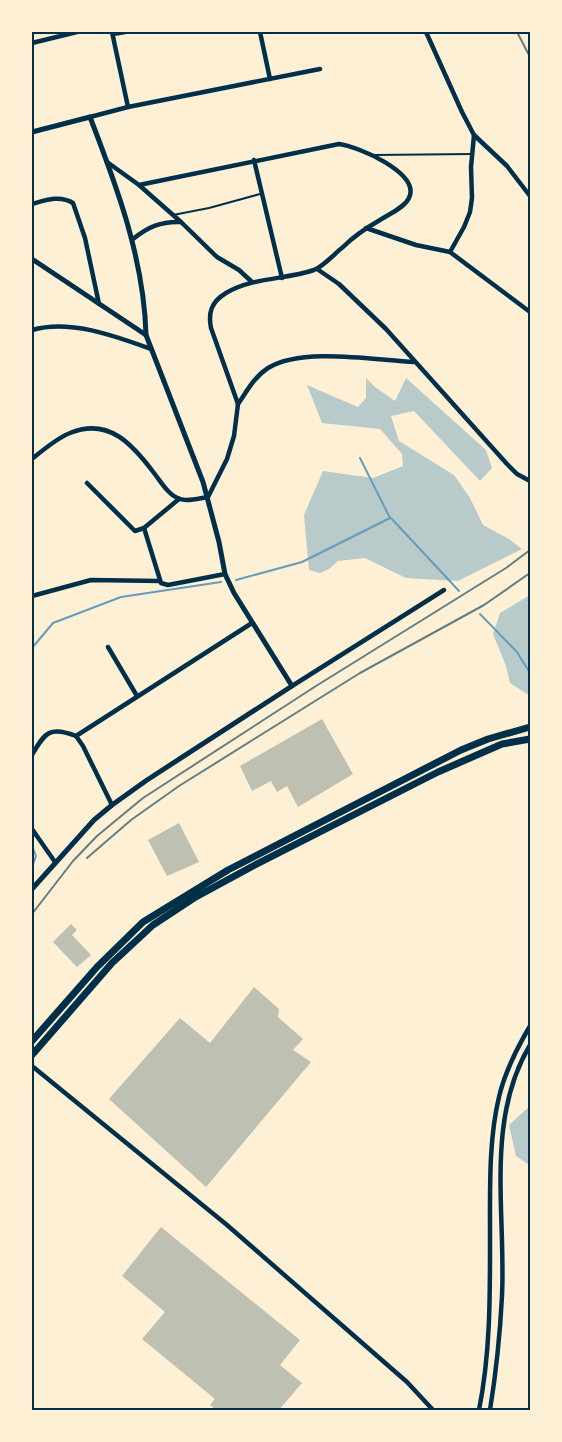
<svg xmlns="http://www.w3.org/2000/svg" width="562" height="1442" font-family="'Fira Sans Condensed',sans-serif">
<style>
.green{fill:#b9caca}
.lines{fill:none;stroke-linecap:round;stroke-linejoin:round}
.stream{stroke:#669bbc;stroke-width:2}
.building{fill:#bec0b2}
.service{stroke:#003049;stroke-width:2}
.minor{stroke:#003049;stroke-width:4.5}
.tertiary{stroke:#003049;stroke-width:5}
.primary{stroke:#003049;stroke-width:7}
.rail{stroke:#657d81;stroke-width:2}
.neatline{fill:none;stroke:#003049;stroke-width:2}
</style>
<rect width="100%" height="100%" fill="#fdf0d5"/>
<g class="green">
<path d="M366 378 375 387 395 401 406 378 486 450 492 468 480 481 414 411 391 416 399 441 454 475 470 498 483 525 509 539 522 549 458 581 406 578 365 558 338 561 329 569 320 573 309 570 304 515 323 471 373 478 403 466 402 454 380 429 322 423 307 385 358 407 366 398Z"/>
<path d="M530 595V696L510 683 506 666 493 634 500 613Z"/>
<path d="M530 1106V1173L528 1164 516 1156 509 1125Z"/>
</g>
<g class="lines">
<g class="stream">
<path d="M391 518 459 591"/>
<path d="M236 580 302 562 390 518 360 458"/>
<path d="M480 614 517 652 530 673"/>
<path d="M32 648 53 623 121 597 221 582"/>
<path d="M32 846 36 856 32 867"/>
</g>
</g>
<g class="building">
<path d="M322 719 353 774 298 807 287 786 277 792 271 781 252 791 240 766Z"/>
<path d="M179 823 199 862 167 876 148 840Z"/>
<path d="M71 924 77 930 72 935 91 955 77 967 53 942Z"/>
<path d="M254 987 279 1009 278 1017 303 1039 293 1050 311 1062 206 1187 109 1099 180 1018 210 1043Z"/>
<path d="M161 1227 300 1340 280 1365 302 1383 279 1410H217L210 1405 215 1399 142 1339 165 1312 122 1276Z"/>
</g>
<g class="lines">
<g class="service">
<path d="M375 155 471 154"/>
<path d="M173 215 209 208 260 194"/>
</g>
<g class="minor">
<path d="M112 32 128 107"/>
<path d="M260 32 270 79"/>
<path d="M426 32 462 112 474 135 471 167 472 198 470 212 464 227 450 252"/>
<path d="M113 34 125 32"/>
<path d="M32 43 77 32"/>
<path d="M90 117 128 107 320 69"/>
<path d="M474 135 507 166 530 196"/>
<path d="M254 160 282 278"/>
<path d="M107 162 139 185 181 222 217 257 239 270 252 282"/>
<path d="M32 204C46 200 60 195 73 203L85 238 99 304"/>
<path d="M366 228 416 245 450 252 530 312"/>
<path d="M133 239C148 227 161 221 181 222"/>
<path d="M317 269 339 284 386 329 507 464 517 474 530 481"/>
<path d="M32 330C70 319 115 336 151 349"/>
<path d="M238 404C247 391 254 377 268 368 302 347 374 360 414 362"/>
<path d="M32 459C43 450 57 438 70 433 109 417 133 445 154 473 161 482 169 496 180 499 188 502 200 498 208 497L227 459 234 436 238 404 211 328C208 313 211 302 226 293 253 277 285 280 314 270 324 266 334 254 343 247 354 236 366 228 380 220 389 214 404 208 409 198 421 173 357 146 339 144L139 185"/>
<path d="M87 483 135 531 144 528 179 499"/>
<path d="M144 528 161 583 168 585 225 574"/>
<path d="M32 596 91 580 160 581"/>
<path d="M108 647 137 696"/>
<path d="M292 686 444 590"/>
<path d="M76 736 252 623"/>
<path d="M76 736 83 746 112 805"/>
<path d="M32 755C45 732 50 726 76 736"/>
<path d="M32 829 55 862"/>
<path d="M32 1066 227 1225 407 1382 433 1410"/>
<path d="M479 1410C491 1350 490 1290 490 1229 490 1186 489 1138 499 1097 505 1071 517 1048 530 1026"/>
<path d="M490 1410C496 1373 500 1335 502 1296 506 1213 485 1120 530 1045"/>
</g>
<g class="tertiary">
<path d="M32 132 90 117C117 187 144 259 146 335L203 482 219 542 225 574 234 593 292 686 147 780 112 805 94 820 32 889"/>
<path d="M32 259 146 335"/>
</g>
<g class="primary">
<path d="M32 1041 97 967 143 922 228 870 461 750 488 739 530 727"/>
<path d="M32 1055 112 963 153 925 194 898 253 866 438 772 502 744 530 739"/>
</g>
<g class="rail">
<path d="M517 32 530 57"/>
<path d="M87 858 131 820 179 786 360 673 484 605 530 573"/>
<path d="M32 914 73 861 97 836 143 798 316 686 506 568 530 550"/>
</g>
</g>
<rect width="562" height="1442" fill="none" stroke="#fdf0d5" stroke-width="66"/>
<rect x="33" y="33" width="496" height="1376" class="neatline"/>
</svg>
